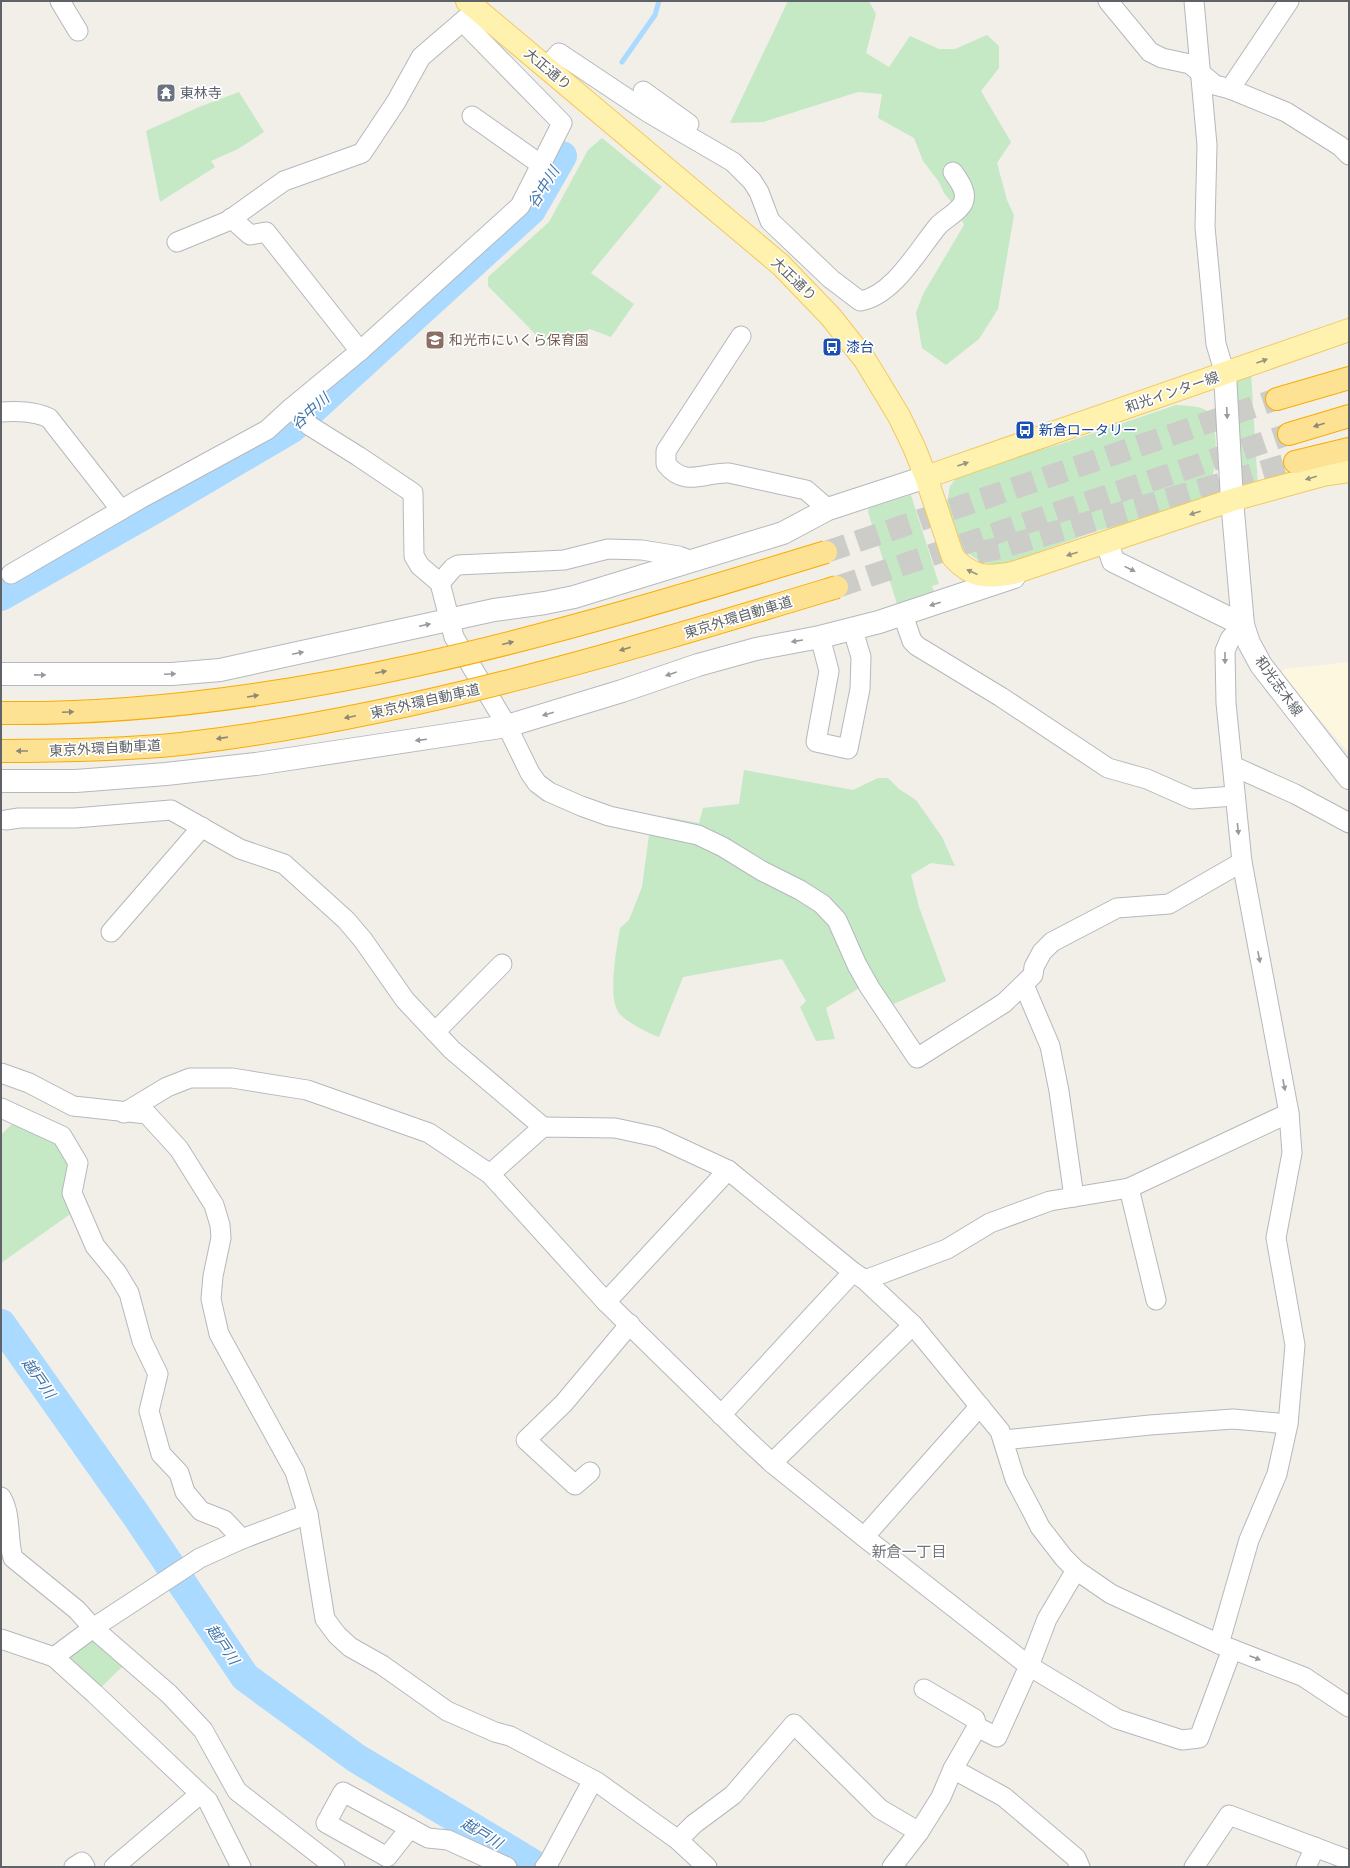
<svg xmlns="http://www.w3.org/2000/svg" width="1350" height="1868" font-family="'IBM Plex Sans','Noto Sans JP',sans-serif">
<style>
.commercial{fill:#fef7e0}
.green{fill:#c5e8c5}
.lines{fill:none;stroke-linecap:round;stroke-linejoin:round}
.stream{stroke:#aadaff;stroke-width:5}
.river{stroke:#aadaff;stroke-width:30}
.motorway-tunnel{stroke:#ccccc8;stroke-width:22;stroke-dasharray:22 11;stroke-linecap:butt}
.minor-casing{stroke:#b5b8bc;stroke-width:21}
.tertiary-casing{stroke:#b5b8bc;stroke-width:24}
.secondary-casing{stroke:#b6babf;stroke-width:24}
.primary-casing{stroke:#f2c960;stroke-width:24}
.motorway-casing{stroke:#f9ab00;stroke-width:24}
.minor{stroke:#fff;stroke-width:19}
.tertiary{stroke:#fff;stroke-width:22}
.secondary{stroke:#fff;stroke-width:22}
.primary{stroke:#fff2af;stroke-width:22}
.motorway{stroke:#fde293;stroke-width:22}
.motorway-bridge-casing{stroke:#f9ab00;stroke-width:24;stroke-linecap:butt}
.motorway-bridge{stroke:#fde293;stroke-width:22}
.oneway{fill:#979581}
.oneway2{fill:#979a9d}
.oneway3{fill:#8e8975}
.labels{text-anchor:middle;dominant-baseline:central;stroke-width:3.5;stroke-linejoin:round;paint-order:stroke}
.street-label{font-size:14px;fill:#5f6368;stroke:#fff}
.worship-label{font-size:14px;fill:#5b616d;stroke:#fff;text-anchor:start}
.education-label{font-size:14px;fill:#785e54;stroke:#fff;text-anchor:start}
.transit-label{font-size:14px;fill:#164399;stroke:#fff;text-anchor:start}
.water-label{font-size:15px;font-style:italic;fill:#4174aa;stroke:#fff}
.neighbourhood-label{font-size:15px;fill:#70757a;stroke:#fff}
</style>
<rect width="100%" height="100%" fill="#f1efe8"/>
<path class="commercial" d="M1349 662V753L1280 673 1284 669Z"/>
<g class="green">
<path d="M788 1H869L876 14 866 53 889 67 910 36 939 49H955L987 35 999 46V68L981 91 1011 142 997 163 1007 200 1014 215 998 309 979 339 946 365 922 348 916 313 923 294 964 225 957 209 944 193 939 182 923 161 914 138 878 118 882 94 858 92 763 122 730 123Z"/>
<path d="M239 92 264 132 238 149 211 161 215 167 160 202 146 131 199 107Z"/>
<path d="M602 138 662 187 591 273 634 304 611 337 590 329 548 347 488 286V277L549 222 588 150Z"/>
<path d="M1251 372 1258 488 1242 492 1234 377Z"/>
<path d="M1176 405C1185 406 1199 405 1207 411 1218 419 1217 461 1213 474 1211 485 1205 493 1197 501L1114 527 1099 530 1002 565 991 564 979 561 960 547 946 508 950 486 958 476 981 466 1061 444Z"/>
<path d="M911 495 939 584 932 586 935 595 898 607 868 512 869 508Z"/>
<path d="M744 770 853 790 878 778H888L899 789 916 800 942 837 955 866 931 863 911 875 919 907 946 981 875 1012 861 987 826 1008 835 1039 816 1041 800 1007 806 1001 782 959 683 977 659 1037C648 1033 626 1022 619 1013 607 998 617 947 620 928L629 920 642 887 649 835 667 817 699 823 703 808 739 804Z"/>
<path d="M13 1123 52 1133 73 1166 76 1210 1 1263V1135Z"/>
<path d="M91 1636 123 1666 96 1692 61 1657Z"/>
</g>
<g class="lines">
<path class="stream" d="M622 62 655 15 659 1"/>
<g class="river">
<path d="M1 596 156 508 292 428 531 210 562 156"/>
<path d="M1 1324 136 1515 245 1677 356 1758 538 1867"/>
</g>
<g class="motorway-tunnel">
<path d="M826 552 1277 399"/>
<path d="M977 553 1000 548 1295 462"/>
<path d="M837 587 1289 434"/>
</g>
<g class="minor-casing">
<g id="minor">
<path d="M60 1 78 31"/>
<path d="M1108 1 1150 52 1162 58 1190 64 1215 85 1230 89 1286 112 1340 146 1349 155"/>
<path d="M1194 1 1207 145 1205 227 1216 344 1225 374"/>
<path d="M547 67 559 53 649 113 733 162 752 181 759 192 770 221 831 279 860 301C893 296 918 250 938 226 945 218 958 213 963 203 968 192 959 181 953 172"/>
<path d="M1230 89 1289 1"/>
<path d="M643 91 689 124"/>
<path d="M472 116 540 164"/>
<path d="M231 218 250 235 266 232 360 351"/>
<path d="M177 242 228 221 284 181 362 153 396 102 421 57 471 14"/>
<path d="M741 336 666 451V464C685 488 703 472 729 473L806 490 828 509"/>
<path d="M291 408 310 426 358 456 413 493 414 556 420 566 440 583 454 637 507 726 530 773 537 783 549 792 581 806 609 816 698 835 723 847 762 871 800 890 822 904 837 920 857 965 870 988 917 1058 1004 1003 1033 975 1034 967 1042 952 1052 942 1117 908 1169 904 1242 862"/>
<path d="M1 412C18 411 33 411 49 418L121 510"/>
<path d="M11 574 140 499 267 430 291 408 360 351 520 206 562 123 463 22"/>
<path d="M440 583 453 568 458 565 564 560 608 549 642 550 679 556 692 561"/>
<path d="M903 615 912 641 917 646 1001 697 1108 768 1147 779 1192 799 1235 796"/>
<path d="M820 637 829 671 816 742 848 749 860 689 861 657 853 630"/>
<path d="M1233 766 1295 794 1349 823"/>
<path d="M6 820 19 818H75L171 810 240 849 284 864 346 920 363 940 405 1000 452 1050 543 1127"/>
<path d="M111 932 202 827"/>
<path d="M1024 985 1050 1046 1059 1091 1074 1197"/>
<path d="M435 1032 502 964"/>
<path d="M1 1073 29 1083 73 1106 147 1114 179 1149 214 1205 220 1225 221 1238 213 1276 211 1299 219 1334 295 1472 308 1514 325 1619 337 1635 350 1647 382 1665 447 1711 495 1732 510 1736 597 1782 678 1840 707 1867"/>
<path d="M1 1108 62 1136 78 1163 72 1193 95 1246 117 1273 129 1293 142 1341 158 1374 149 1411 161 1454 179 1473 185 1492 201 1511 224 1520 242 1539"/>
<path d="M124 1113 167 1087 190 1078H232L307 1090 429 1133 490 1174 606 1302 744 1437 772 1463 864 1537 1029 1666 1117 1719 1182 1740 1199 1738 1232 1649"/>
<path d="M490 1174 543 1127 615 1128 657 1137 728 1170 853 1272 865 1280 913 1325 1000 1431 1015 1479 1033 1513 1040 1527 1064 1558 1076 1570 1111 1594 1219 1644 1304 1677 1349 1707"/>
<path d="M1129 1188 1156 1300"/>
<path d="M865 1280 947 1249 990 1223 1050 1201 1129 1188 1289 1113"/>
<path d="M606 1302 728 1170"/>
<path d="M721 1415 853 1272"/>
<path d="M1004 1440 1150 1425 1233 1419 1288 1424"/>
<path d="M772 1463 913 1325"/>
<path d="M590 1472 575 1485 526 1440 564 1403 630 1324"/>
<path d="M1 1497C12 1515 7 1539 13 1558L77 1610 93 1628 169 1694 203 1730 237 1791 335 1867"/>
<path d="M864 1537 980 1406"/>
<path d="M1 1639 54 1657 95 1694 208 1801 241 1867"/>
<path d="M1219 1644 1249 1540 1277 1474 1288 1424 1295 1345 1276 1238 1292 1153 1289 1113 1242 862 1226 703 1225 651 1230 639 1243 625"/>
<path d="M54 1657 93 1628 200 1558 242 1539 308 1514"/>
<path d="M924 1689 975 1719 977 1727"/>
<path d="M953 1769 1004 1797 1076 1858 1080 1867"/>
<path d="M410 1828 387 1857 326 1823 343 1792 428 1838 448 1840 507 1867"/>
<path d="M678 1840 694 1824 733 1795 794 1724 880 1809 919 1832"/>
<path d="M74 1867 82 1862 85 1867"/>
<path d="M114 1867 200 1794"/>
<path d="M545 1867 549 1862 593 1780"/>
<path d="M892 1867 919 1832 941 1797 953 1769 977 1727 997 1737 1029 1666 1047 1619 1076 1570"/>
<path d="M1194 1867 1229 1815 1349 1860"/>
<path d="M1306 1867 1315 1847"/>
</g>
</g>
<g class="tertiary-casing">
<g id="tertiary">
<path d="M1225 374 1232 500 1243 625"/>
<path d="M1 674H172L220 670 494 610 545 603 574 597 783 533 828 509 926 477"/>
<path d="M1 781H76L166 774 256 764 507 726 622 691 698 665 756 649 820 637 879 622 1014 577"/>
</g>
</g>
<g class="secondary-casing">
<path id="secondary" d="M1107 542 1113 561 1243 625 1249 643 1261 665 1349 778"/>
</g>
<g class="primary-casing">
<g id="primary">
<path d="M467 1 781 265 831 317 865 360 899 416 914 447 926 477 953 557C972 578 987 578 1013 573L1232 500 1323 475 1349 471"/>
<path d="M926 477 1349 330"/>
</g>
</g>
<g class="motorway-casing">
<g id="motorway">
<path d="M1277 399 1349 378"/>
<path d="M1289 434 1349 416"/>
<path d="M1295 462 1349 449"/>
</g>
</g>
<use href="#minor" class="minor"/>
<use href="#tertiary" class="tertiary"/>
<use href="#secondary" class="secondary"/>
<use href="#primary" class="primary"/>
<use href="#motorway" class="motorway"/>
<g class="motorway-bridge-casing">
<g id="motorway-bridge">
<path d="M1 713C284 716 558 634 826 552"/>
<path d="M1 751C61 751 122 750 181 744 406 718 622 652 837 587"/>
</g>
</g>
<use href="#motorway-bridge" class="motorway-bridge"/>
</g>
<defs><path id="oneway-solid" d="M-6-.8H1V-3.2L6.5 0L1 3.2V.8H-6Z"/></defs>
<g class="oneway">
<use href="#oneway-solid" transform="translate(1262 361) rotate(-20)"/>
<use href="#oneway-solid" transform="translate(963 464) rotate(-19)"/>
<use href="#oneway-solid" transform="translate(1311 478) rotate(164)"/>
<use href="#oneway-solid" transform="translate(1195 513) rotate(162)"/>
<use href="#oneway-solid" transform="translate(1072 554) rotate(162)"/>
<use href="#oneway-solid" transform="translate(972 572) rotate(-155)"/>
</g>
<g class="oneway2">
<use href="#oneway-solid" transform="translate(1227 413) rotate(87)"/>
<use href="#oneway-solid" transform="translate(1130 569) rotate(26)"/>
<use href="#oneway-solid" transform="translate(935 604) rotate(162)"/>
<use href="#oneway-solid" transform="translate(425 625) rotate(-12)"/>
<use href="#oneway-solid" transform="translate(797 641) rotate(171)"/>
<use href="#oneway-solid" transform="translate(298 653) rotate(-12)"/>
<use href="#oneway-solid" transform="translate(1225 658) rotate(90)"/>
<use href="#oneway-solid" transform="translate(170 674) rotate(-2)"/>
<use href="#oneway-solid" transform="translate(671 674) rotate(161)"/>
<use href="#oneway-solid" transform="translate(40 675) rotate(1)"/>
<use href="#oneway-solid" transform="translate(548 714) rotate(164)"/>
<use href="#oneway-solid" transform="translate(421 740) rotate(173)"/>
<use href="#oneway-solid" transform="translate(1238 829) rotate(84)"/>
<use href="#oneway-solid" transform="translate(1259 957) rotate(79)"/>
<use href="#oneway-solid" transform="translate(1284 1085) rotate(79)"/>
<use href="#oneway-solid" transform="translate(1255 1658) rotate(21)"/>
</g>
<g class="oneway3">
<use href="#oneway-solid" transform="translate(1319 425) rotate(163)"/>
<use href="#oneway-solid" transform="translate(508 643) rotate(-14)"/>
<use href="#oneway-solid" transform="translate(625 649) rotate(164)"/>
<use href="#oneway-solid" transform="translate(381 672) rotate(-12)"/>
<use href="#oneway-solid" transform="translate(253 696) rotate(-9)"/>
<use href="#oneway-solid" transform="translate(68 712) rotate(-2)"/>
<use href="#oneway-solid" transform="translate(350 717) rotate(168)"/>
<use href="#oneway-solid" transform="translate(222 738) rotate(172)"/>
<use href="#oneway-solid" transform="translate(22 751) rotate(-180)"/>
</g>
<defs>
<g id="temple-square" transform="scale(1)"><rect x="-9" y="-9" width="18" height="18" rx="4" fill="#6b7280" stroke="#fff"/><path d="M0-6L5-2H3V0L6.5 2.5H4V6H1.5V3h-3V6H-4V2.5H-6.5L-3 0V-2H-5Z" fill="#fff"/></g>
<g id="school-square" transform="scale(1)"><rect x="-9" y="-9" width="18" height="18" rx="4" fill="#8d6e63" stroke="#fff"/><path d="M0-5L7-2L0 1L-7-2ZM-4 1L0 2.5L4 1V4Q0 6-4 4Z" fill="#fff"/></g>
<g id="bus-square" transform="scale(1)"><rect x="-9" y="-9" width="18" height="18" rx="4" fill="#1a4fb4" stroke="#fff"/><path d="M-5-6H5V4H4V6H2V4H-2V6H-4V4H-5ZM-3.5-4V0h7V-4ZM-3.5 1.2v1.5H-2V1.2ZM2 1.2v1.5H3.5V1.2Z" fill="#fff"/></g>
</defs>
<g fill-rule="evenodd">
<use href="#temple-square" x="166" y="93"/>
<use href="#school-square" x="435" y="340"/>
<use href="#bus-square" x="832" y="347"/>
<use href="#bus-square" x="1025" y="430"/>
</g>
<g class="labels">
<g class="street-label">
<text transform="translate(548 69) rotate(40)">大正通り</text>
<text transform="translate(794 279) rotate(44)">大正通り</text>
<text transform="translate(1172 392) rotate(-19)">和光インター線</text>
<text transform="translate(738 617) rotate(-17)">東京外環自動車道</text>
<text transform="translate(1279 686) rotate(54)">和光志木線</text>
<text transform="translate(425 701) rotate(-13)">東京外環自動車道</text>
<text transform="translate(105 748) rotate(-3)">東京外環自動車道</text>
</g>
<g class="worship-label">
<text x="180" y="93">東林寺</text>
</g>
<g class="education-label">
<text x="449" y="340">和光市にいくら保育園</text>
</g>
<g class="transit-label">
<text x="846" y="347">漆台</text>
<text x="1039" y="430">新倉ロータリー</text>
</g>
<g class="water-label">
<text transform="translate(543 187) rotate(-58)">谷中川</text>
<text transform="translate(310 411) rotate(-42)">谷中川</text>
<text transform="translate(39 1378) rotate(55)">越戸川</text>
<text transform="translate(223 1644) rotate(56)">越戸川</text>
<text transform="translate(482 1833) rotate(31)">越戸川</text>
</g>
<g class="neighbourhood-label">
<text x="909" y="1551">新倉一丁目</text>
</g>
</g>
<rect width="1350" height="1868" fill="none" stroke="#5f6368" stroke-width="4"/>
</svg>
